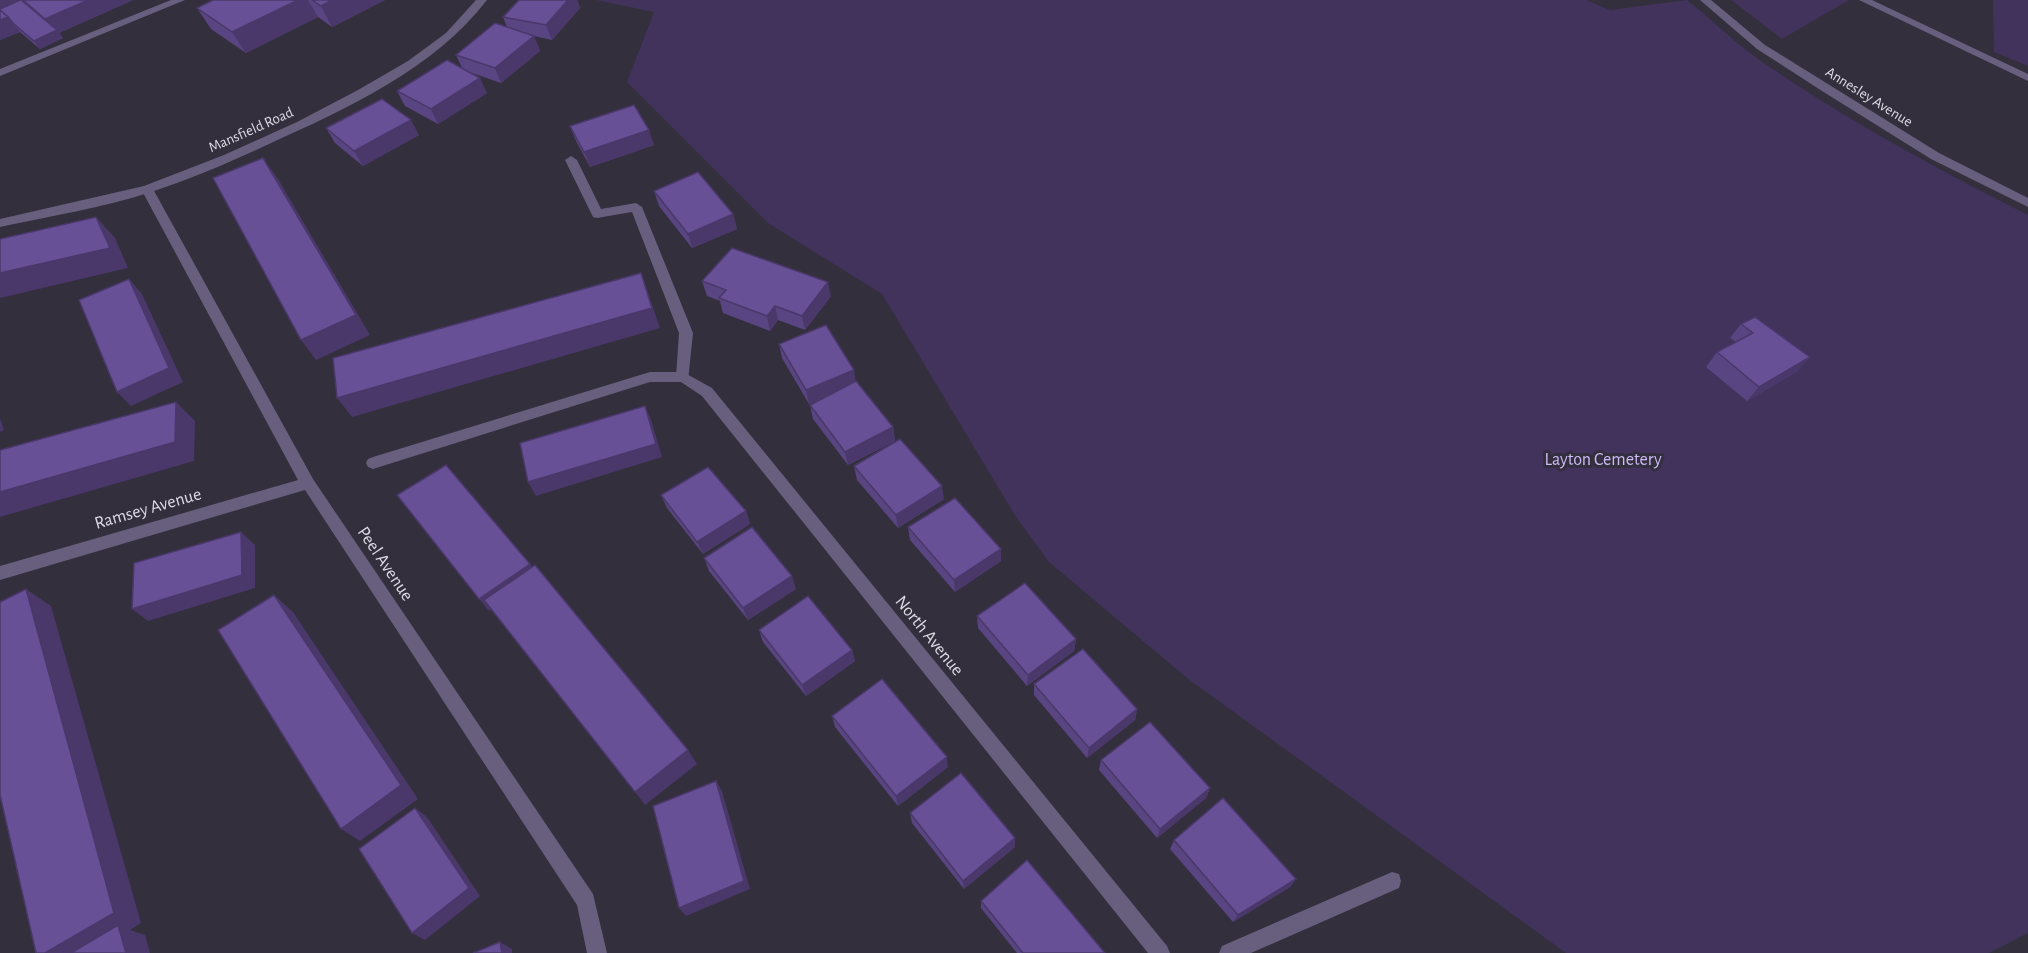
<svg xmlns="http://www.w3.org/2000/svg" width="2028" height="953" font-family="'Alegreya Sans',sans-serif">
<style>
.green{fill:#41335c}
.lines{fill:none;stroke-linecap:round;stroke-linejoin:round}
.service{fill:#685f7e;fill-rule:evenodd}
.minor{fill:#685f7e;fill-rule:evenodd}
.tertiary{fill:#685f7e;fill-rule:evenodd}
.wall{fill:#594581}
.shaded-wall{fill:#493869}
.building{fill:#685096;stroke:#493869;stroke-width:1.5}
.labels{text-anchor:middle;dominant-baseline:central;stroke-width:6;stroke-linejoin:round;paint-order:stroke}
.far-street-label{font-size:15px;fill:#dedbe4;stroke:#332f3d}
.park-label{font-size:18px;fill:#ccbaf6;stroke:#332f3d}
.street-label{font-size:18px;fill:#dedbe4;stroke:#332f3d}
</style>
<rect width="100%" height="100%" fill="#332f3d"/>
<g class="green">
<path d="M596 0H1586L1610 10 1687 0C1710 18 1731 39 1754 56 1841 117 1933 167 2028 215V933L1989 953H1566L1187 678 1049 562 1016 517 882 294 768 223 627 82 654 12Z"/>
<path d="M1731 0H1849L1782 39Z"/>
<path d="M1993 0H2028V66L1994 52Z"/>
</g>
<g class="lines">
<g class="service">
<path d="M171 0H185L0 76V69Z"/>
<path d="M1859 0H1872L2028 74V81Z"/>
<path d="M571 156 577 160 601 209 636 203 642 207 693 333 688 381H678L676 377 679 333 632 212 597 218 593 217 565 160Z"/>
<path d="M1392 872 1399 874 1401 881 1399 888 1251 953H1219L1222 946Z"/>
</g>
<g class="minor">
<path d="M1700 0H1711L1765 45 1939 153 2028 198V207L1931 159 1822 91 1757 49Z"/>
<path d="M147 185 153 189 313 479 593 894 607 953H587L577 905 305 490 0 580V566L298 480 141 189Z"/>
<path d="M650 372H683L712 388 1167 946 1170 953H1148L702 396 681 382H650L373 469 368 467 366 463 368 459 373 457Z"/>
</g>
<path class="tertiary" d="M476 0H487C434 69 346 109 269 144 231 162 191 179 151 192 102 208 50 216 0 227V219L144 186 224 155 297 122 358 90 408 61 446 33Z"/>
</g>
<g class="wall">
<path d="M0 0H133L59 33 63 38 40 49 20 32 0 40Z"/>
<path d="M213 0H385L332 27 318 17 246 53 211 29 197 8Z"/>
<path d="M519 0H577L580 8 552 40 534 36 540 51 501 83 469 72 487 93 438 124 405 106 397 91 462 68 456 55 507 27 503 17Z"/>
<path d="M570 126 654 145 590 167 576 141Z"/>
<path d="M326 128 419 135 363 166 335 143Z"/>
<path d="M654 191 733 214 737 229 692 248 659 206Z"/>
<path d="M702 281 831 296 805 330 778 320 770 331 723 313 720 301 707 296Z"/>
<path d="M1755 317 1798 371 1747 401 1706 367 1717 352 1736 342 1730 338 1741 324Z"/>
<path d="M779 344 856 382 893 427 895 441 848 465 813 419 810 405 828 396 809 404 782 358Z"/>
<path d="M854 466 944 499 898 528 857 480Z"/>
<path d="M661 495 746 511 750 524 703 554 667 508Z"/>
<path d="M908 527 1001 561 955 592 910 540Z"/>
<path d="M704 558 796 589 748 620 709 571Z"/>
<path d="M977 616 1076 639 1074 651 1027 686 978 628Z"/>
<path d="M759 630 852 650 855 661 806 696 763 642Z"/>
<path d="M1034 684 1137 709 1135 720 1087 758 1034 695Z"/>
<path d="M832 716 948 767 898 806 835 727Z"/>
<path d="M1101 760 1210 788 1206 798 1157 838 1099 770Z"/>
<path d="M910 813 1015 838V847L964 889 912 823Z"/>
<path d="M1174 840 1296 879 1290 887 1233 922 1170 849Z"/>
<path d="M981 901 1105 953H1017L981 908Z"/>
</g>
<g class="shaded-wall">
<path d="M0 0H21L0 12Z"/>
<path d="M88 0H133L59 33 63 38 40 49 34 41 55 31 45 19Z"/>
<path d="M298 0H308L318 17 246 53 232 32Z"/>
<path d="M332 0H385L332 27 321 6Z"/>
<path d="M568 0H577L580 8 552 40 546 25Z"/>
<path d="M8 17 20 32 0 40V20Z"/>
<path d="M534 36 540 51 501 83 495 68Z"/>
<path d="M480 78 487 93 438 124 431 109Z"/>
<path d="M411 120 419 135 363 166 354 151Z"/>
<path d="M649 130 654 145 590 167 584 152Z"/>
<path d="M263 158 278 179 370 335 316 360 301 340Z"/>
<path d="M733 214 737 229 692 248 688 234Z"/>
<path d="M96 217 115 238 128 268 0 298V273Z"/>
<path d="M641 273 660 328 352 417 337 398Z"/>
<path d="M129 279 142 294 183 382 131 406 117 392Z"/>
<path d="M828 282 831 296 805 330 802 316Z"/>
<path d="M775 306 778 320 770 331 767 316Z"/>
<path d="M1810 357 1798 371 1747 401 1759 387Z"/>
<path d="M854 370 856 384 809 404 806 390Z"/>
<path d="M176 402 195 421 194 461 0 517V492Z"/>
<path d="M645 406 651 420 662 457 536 496 528 482Z"/>
<path d="M0 418 4 430 0 432Z"/>
<path d="M893 427 895 441 848 465 845 452Z"/>
<path d="M942 486 944 499 898 528 896 515Z"/>
<path d="M746 511 750 524 703 554 697 542Z"/>
<path d="M241 532 255 545V588L148 621 132 609Z"/>
<path d="M1001 549V561L955 592 954 580Z"/>
<path d="M530 564 539 577 489 611 479 599Z"/>
<path d="M792 576 796 589 748 620 743 608Z"/>
<path d="M26 589 51 606 141 923 130 930 145 935 150 953H45Z"/>
<path d="M274 595 293 612 418 799 360 841 341 829Z"/>
<path d="M1076 639 1074 651 1027 686 1028 675Z"/>
<path d="M852 650 855 661 806 696 802 685Z"/>
<path d="M1137 709 1135 720 1087 758 1089 748Z"/>
<path d="M688 750 697 764 645 805 635 792Z"/>
<path d="M947 757 948 767 898 806 896 796Z"/>
<path d="M716 781 722 791 750 889 686 916 679 908Z"/>
<path d="M1210 788 1206 798 1157 838 1160 829Z"/>
<path d="M415 808 427 817 480 896 425 940 412 933Z"/>
<path d="M1015 838V847L964 889 963 881Z"/>
<path d="M1296 879 1290 887 1233 922 1238 915Z"/>
<path d="M500 942 512 949V953H502Z"/>
</g>
<g class="building">
<path d="M20 0H21L57 30 34 41 14 24 8 17 0 10V9Z"/>
<path d="M23 0H88L45 19Z"/>
<path d="M213 0H298L232 32 197 8Z"/>
<path d="M312 0H332L321 6Z"/>
<path d="M519 0H568L546 25 503 17Z"/>
<path d="M0 10 8 17 0 20Z"/>
<path d="M495 23 534 36 495 68 456 55Z"/>
<path d="M447 60 480 78 431 109 397 91Z"/>
<path d="M382 99 411 120 354 151 326 128Z"/>
<path d="M634 105 649 130 584 152 570 126Z"/>
<path d="M263 158 356 315 301 340 213 178Z"/>
<path d="M698 172 733 214 688 234 654 191Z"/>
<path d="M96 217 110 248 0 273V239Z"/>
<path d="M732 248 828 282 802 316 775 306 767 316 719 298 726 290 702 281Z"/>
<path d="M641 273 652 308 337 398 333 358Z"/>
<path d="M129 279 169 368 117 392 79 300Z"/>
<path d="M1755 317 1810 357 1759 387 1717 352 1753 333 1741 324Z"/>
<path d="M826 325 854 370 806 390 779 344Z"/>
<path d="M856 381 893 427 845 452 810 405Z"/>
<path d="M176 402 175 442 0 492V450Z"/>
<path d="M645 406 656 444 528 482 520 443Z"/>
<path d="M900 439 942 486 896 515 854 466Z"/>
<path d="M446 465 530 564 479 599 397 495Z"/>
<path d="M708 467 746 511 697 542 661 495Z"/>
<path d="M955 498 1001 549 954 580 908 527Z"/>
<path d="M752 527 792 576 743 608 704 558Z"/>
<path d="M241 532 242 575 132 609 134 563Z"/>
<path d="M535 565 688 750 635 792 484 600Z"/>
<path d="M1025 583 1076 639 1028 675 977 616Z"/>
<path d="M26 589 114 913 45 953H36L0 795V602Z"/>
<path d="M274 595 401 785 341 829 218 630Z"/>
<path d="M808 596 852 650 802 685 759 630Z"/>
<path d="M1083 649 1137 709 1089 748 1034 684Z"/>
<path d="M882 679 947 757 896 796 832 716Z"/>
<path d="M1150 722 1210 788 1160 829 1101 760Z"/>
<path d="M961 773 1015 838 963 881 910 813Z"/>
<path d="M716 781 744 881 679 908 653 806Z"/>
<path d="M1223 798 1296 879 1238 915 1174 840Z"/>
<path d="M415 808 469 888 412 933 359 849Z"/>
<path d="M1027 860 1105 953H1023L981 901Z"/>
<path d="M118 925 126 953H71Z"/>
<path d="M500 942 502 953H473Z"/>
</g>
<g class="labels">
<g class="far-street-label">
<text transform="translate(1869 97) rotate(32)">Annesley Avenue</text>
<text transform="translate(251 130) rotate(-24)">Mansfield Road</text>
</g>
<g class="park-label">
<text x="1603" y="460">Layton Cemetery</text>
</g>
<g class="street-label">
<text transform="translate(148 509) rotate(-16)">Ramsey Avenue</text>
<text transform="translate(385 564) rotate(56)">Peel Avenue</text>
<text transform="translate(929 636) rotate(51)">North Avenue</text>
</g>
</g>
</svg>
